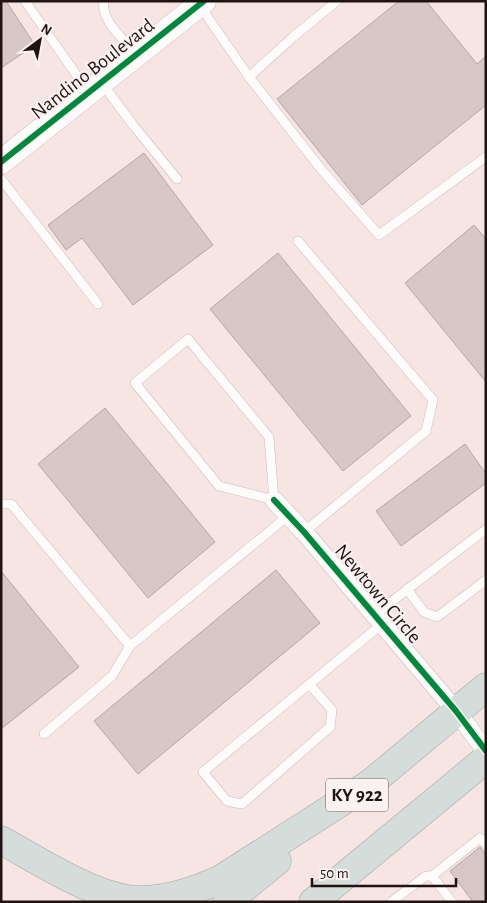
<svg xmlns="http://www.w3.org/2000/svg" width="487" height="903" font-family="'Alegreya Sans',sans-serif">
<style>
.building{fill:#d8c7c7;stroke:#b5a6a5}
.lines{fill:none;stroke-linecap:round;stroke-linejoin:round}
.lane-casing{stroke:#ccbcbc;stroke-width:10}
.street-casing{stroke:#ccbcbc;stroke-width:19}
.secondary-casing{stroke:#ccbcbc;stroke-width:25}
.highway-casing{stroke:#a4a7a3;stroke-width:29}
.lane{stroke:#fefbfb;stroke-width:9}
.street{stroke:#fefbfb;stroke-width:18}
.secondary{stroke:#fefbfb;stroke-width:24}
.highway{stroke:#d4ddda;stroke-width:28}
.cycleway-casing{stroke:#faf1f1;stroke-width:9}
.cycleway{stroke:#00873e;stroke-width:6}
.labels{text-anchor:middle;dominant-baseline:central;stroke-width:4;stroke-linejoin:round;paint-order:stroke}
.shield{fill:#faf1f1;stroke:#635656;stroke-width:1}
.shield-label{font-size:19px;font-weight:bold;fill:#221313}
.street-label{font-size:20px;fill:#221313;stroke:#faf1f1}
</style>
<rect width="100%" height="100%" fill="#f7e5e4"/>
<g class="building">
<path d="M1 1H6L35 45 1 68Z"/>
<path d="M399 1H426L477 64 486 56V105L362 205 277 99Z"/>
<path d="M144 153 213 245 133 305 82 238 66 250 48 225Z"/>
<path d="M474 225 486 239V382L405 283Z"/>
<path d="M278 253 411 416 343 471 210 309Z"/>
<path d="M105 408 215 542 148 598 38 464Z"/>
<path d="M465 444 486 474V483L401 546 376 511Z"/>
<path d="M276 570 320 623 138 774 94 721Z"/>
<path d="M1 571 79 667 1 729Z"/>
<path d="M480 847 486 855V902H473L450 871Z"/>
</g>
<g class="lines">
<g class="lane-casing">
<g id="lane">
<path d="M25 1 89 93"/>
<path d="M104 1C100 21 125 40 137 55"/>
<path d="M200 6 249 77 293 37 337 1"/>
<path d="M249 77 321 169 379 235 486 157"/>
<path d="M102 83 133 125 177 179"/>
<path d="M1 179 98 304"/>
<path d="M298 241 433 400 426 431 304 532"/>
<path d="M188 339 269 437 274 500 219 486 135 383Z"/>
<path d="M1 504H11L130 646"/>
<path d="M407 589 424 612 437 617 486 580"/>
<path d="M374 615 486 529"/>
<path d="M309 684 332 710 330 727 242 804 227 801 203 772 382 624"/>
<path d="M44 734 112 676 130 646 289 515"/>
<path d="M391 902 426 876H432"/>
<path d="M452 902 432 876 480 838 486 844"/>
</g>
</g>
<g class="street-casing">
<path id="street" d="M274 500 304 532 456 711 486 751"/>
</g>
<g class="secondary-casing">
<path id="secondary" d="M1 162 204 1"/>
</g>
<g class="highway-casing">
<g id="highway">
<path d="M360 792 486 687"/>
<path d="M1 840C39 861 101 902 144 900 172 899 196 890 221 879L374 781"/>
<path d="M227 902 277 861"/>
<path d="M313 902 486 759"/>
</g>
</g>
<use href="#lane" class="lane"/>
<use href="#street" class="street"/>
<use href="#secondary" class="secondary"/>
<use href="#highway" class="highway"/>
<g class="cycleway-casing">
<g id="cycleway">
<path d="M1 162 204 1"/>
<path d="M274 500 304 532 456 711 486 751"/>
</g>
</g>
<use href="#cycleway" class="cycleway"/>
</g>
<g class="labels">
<rect class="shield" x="326" y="778.5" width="62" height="33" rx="4"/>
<g class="shield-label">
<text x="357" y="795">KY 922</text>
</g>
<g class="street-label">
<text transform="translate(93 69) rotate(-38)">Nandino Boulevard</text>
<text transform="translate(378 594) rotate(50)">Newtown Circle</text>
</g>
</g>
<rect width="487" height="903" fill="none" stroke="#221313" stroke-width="5"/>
<g transform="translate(40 40) rotate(32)" stroke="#faf1f1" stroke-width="4" paint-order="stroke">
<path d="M0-4L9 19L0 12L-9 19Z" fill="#221313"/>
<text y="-8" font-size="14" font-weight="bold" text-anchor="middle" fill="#221313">N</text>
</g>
<path d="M312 878v8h144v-8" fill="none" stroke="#221313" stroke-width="2.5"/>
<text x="320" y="878" font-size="15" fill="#221313" stroke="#faf1f1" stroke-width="4" paint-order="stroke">50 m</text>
</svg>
